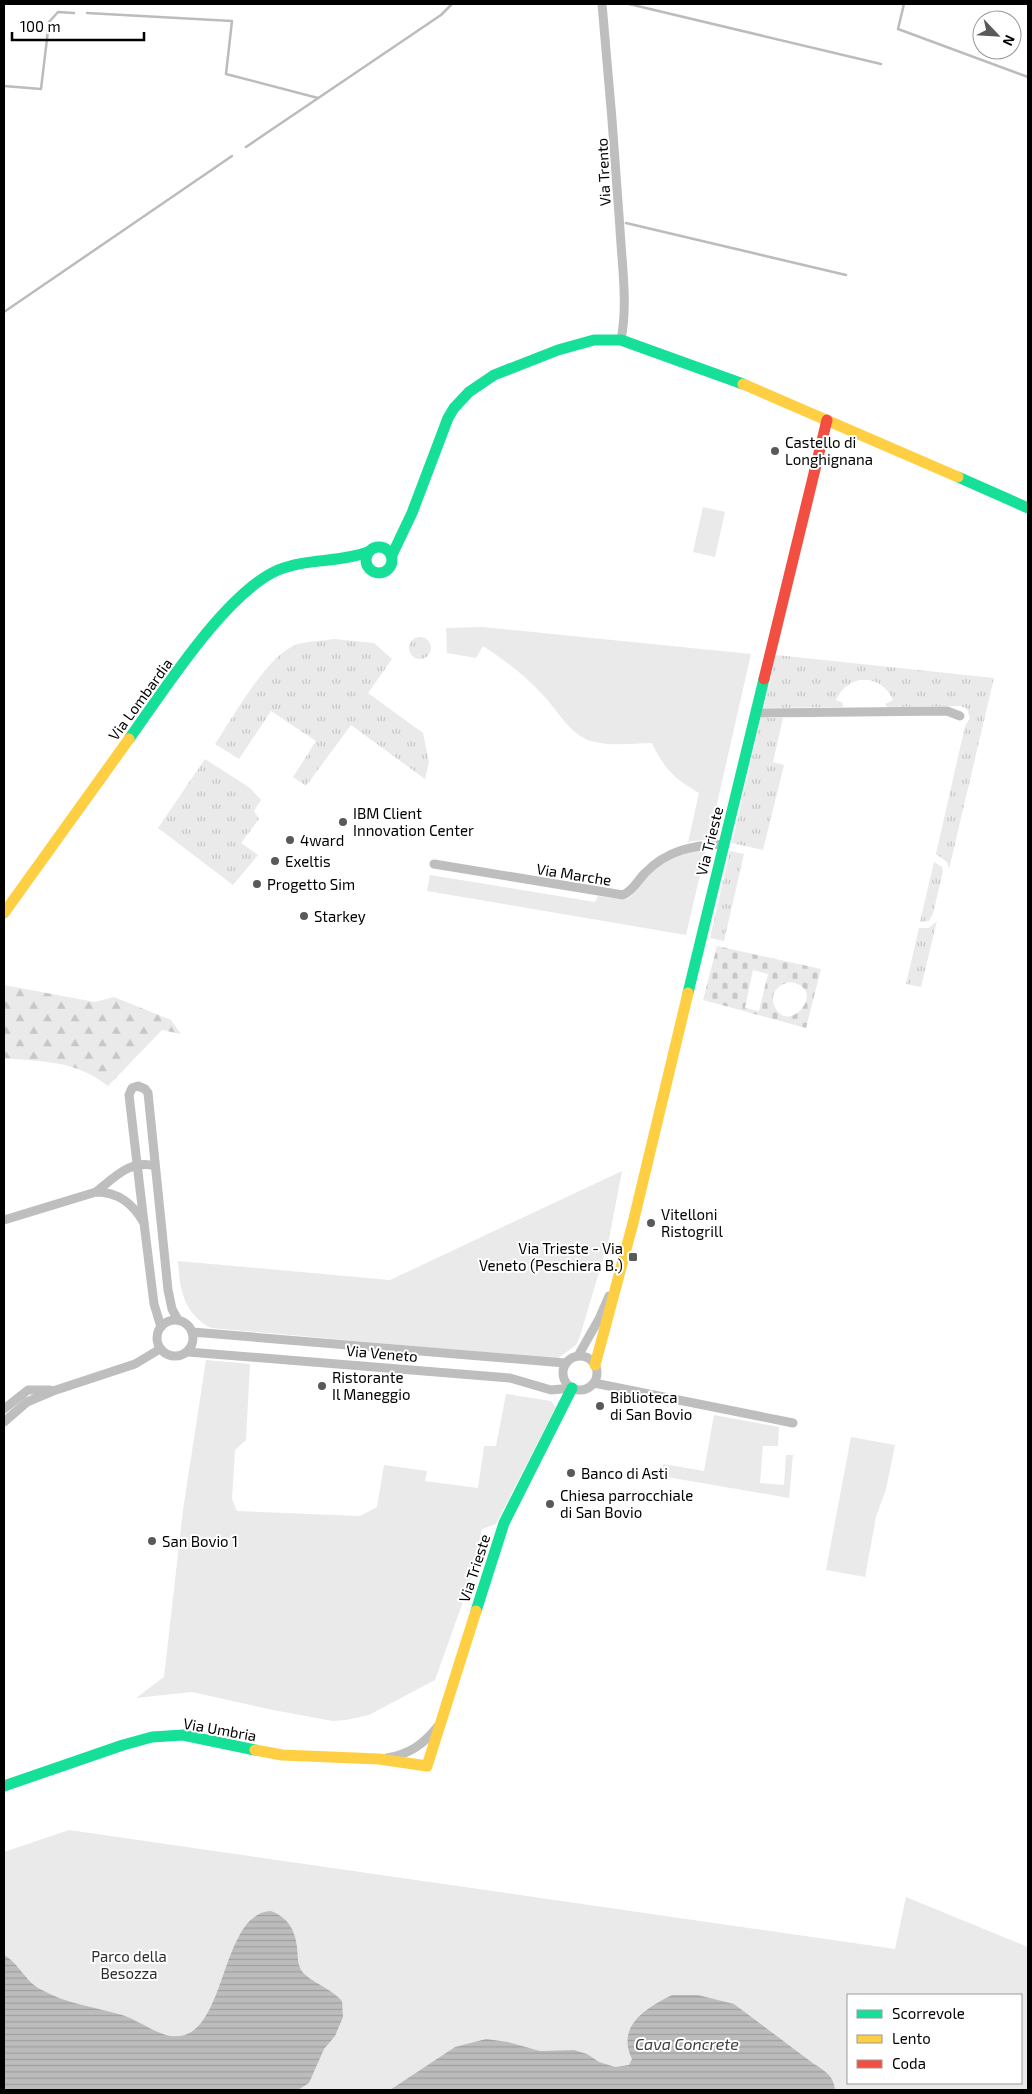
<svg xmlns="http://www.w3.org/2000/svg" width="1032" height="2094" font-family="'Exo 2',sans-serif">
<style>
.grass{fill:url(#grass-tufts)}
.forest{fill:url(#forest-firs)}
.cemetery{fill:url(#cemetery-stones);fill-rule:evenodd}
.green{fill:#eaeaea;fill-rule:evenodd}
.water{fill:url(#water-rules)}
.lines{fill:none;stroke-linecap:round;stroke-linejoin:round}
.stream{stroke:#bcbcbc;stroke-width:2.5}
.street{stroke:#bebebe;stroke-width:9}
.fast{stroke:#16e098;stroke-width:11}
.slow{stroke:#ffcf43;stroke-width:11}
.jam{stroke:#f24e42;stroke-width:11}
.poi-dot{fill:#595959;stroke:#fff;stroke-width:2}
.labels{text-anchor:middle;dominant-baseline:central;stroke-width:4;stroke-linejoin:round;paint-order:stroke}
.street-label{font-size:15px;fill:#000;stroke:#fff}
.poi-label{font-size:15px;fill:#000;stroke:#fff;text-anchor:start}
.park-label{font-size:15px;fill:#2f2f2f;stroke:#fff}
.water-label{font-size:16px;font-style:italic;fill:#404040;stroke:#fff}
</style>
<defs>
<pattern id="grass-tufts" width="24" height="20" patternUnits="userSpaceOnUse" patternTransform="scale(1.25)"><rect width="24" height="20" fill="#eaeaea"/><path d="M3 7l-1-3M5 7V3M7 7l1-3M15 17l-1-3M17 17v-4M19 17l1-3" fill="none" stroke="#c7c7c7"/></pattern>
<pattern id="forest-firs" width="22" height="20" patternUnits="userSpaceOnUse" patternTransform="scale(1.25)"><rect width="22" height="20" fill="#eaeaea"/><path d="M5 1l3.5 6h-7zM16 11l3.5 6h-7z" fill="#c7c7c7"/></pattern>
<pattern id="cemetery-stones" width="16" height="16" patternUnits="userSpaceOnUse" patternTransform="scale(1.25)"><rect width="16" height="16" fill="#eaeaea"/><path d="M2 7V4a2 2 0 0 1 4 0v3zM10 15v-3a2 2 0 0 1 4 0v3z" fill="#c7c7c7"/></pattern>
<pattern id="water-rules" width="6" height="5" patternUnits="userSpaceOnUse" patternTransform="scale(1.25)"><rect width="6" height="5" fill="#bcbcbc"/><path d="M0 2.5h6" fill="none" stroke="#a0a0a0"/></pattern>
</defs>
<rect width="100%" height="100%" fill="#fff"/>
<g class="grass">
<circle cx="420" cy="648" r="11"/>
<path d="M334 639 374 643 392 659 368 693 423 733 429 762 425 779 351 725 306 786 293 777 316 741 271 711 239 759 215 744C234 716 265 658 295 645 306 641 322 641 334 639Z"/>
<path d="M776 655 994 678 949 869 947 862 936 854 965 726 970 718 967 709 961 706 887 707 885 704 893 700C880 672 848 674 836 700L843 703 842 707 764 708Z"/>
<path d="M761 718H783L773 762 784 765 763 850 732 843Z"/>
<path d="M205 759 250 788 261 800 254 811 259 819 241 843 258 855 233 885 158 828Z"/>
<path d="M730 851 744 854 724 941 710 938Z"/>
<path d="M934 862 942 867 943 871 933 914 929 921 920 922Z"/>
<path d="M937 921 921 987 906 984 919 928H929Z"/>
</g>
<path class="forest" d="M4 985 95 1002 114 997 171 1020 181 1034 162 1030 108 1086C75 1060 44 1062 4 1058Z"/>
<path class="cemetery" d="M717 946 821 969 806 1028 703 1000ZM753 970 768 974 759 1011 745 1008ZM789 982C831 987 787 1039 774 1005 770 993 778 985 789 982Z"/>
<g class="green">
<path d="M703 507 725 512 715 557 693 552Z"/>
<path d="M483 627 751 654 709 839 688 842 699 793C674 778 665 770 652 743 633 743 610 747 591 741 570 735 557 709 542 694 525 675 504 660 483 646L476 658 447 653 446 628Z"/>
<path d="M706 849 686 935 427 891 430 875 595 902 598 896 625 900C634 896 637 887 644 880 661 861 682 853 706 849Z"/>
<path d="M622 1171 609 1239 580 1336 576 1345 557 1359 211 1328C183 1313 180 1290 178 1261L390 1280Z"/>
<path d="M206 1360 250 1364 246 1440 235 1450 232 1499 237 1511 360 1516 377 1507 384 1465 427 1471 425 1481 478 1488 484 1446H496L506 1394 551 1401 556 1407 496 1524 482 1529 470 1582 435 1680 369 1715 346 1720 333 1721 273 1710 192 1692 136 1698 164 1677 183 1510Z"/>
<path d="M714 1415 779 1427 778 1446H763L760 1483 784 1485 786 1455H793L789 1498 661 1476 663 1464 704 1471Z"/>
<path d="M851 1437 895 1445 886 1489 876 1517 865 1577 826 1570Z"/>
<path d="M69 1830 895 1949 906 1897 1028 1947V2090H4V1852ZM848 1995H1021V2083H848Z"/>
</g>
<g class="water">
<path d="M271 1911C287 1917 295 1929 297 1947 298 1955 297 1962 301 1970 308 1981 331 1988 342 2001L343 2017 335 2036 324 2049 309 2083 298 2090H4V1955C20 1964 25 1982 42 1990 67 2004 95 2007 122 2015 138 2020 156 2034 171 2036 228 2044 218 1913 271 1911Z"/>
<path d="M672 1995H698L734 2004 814 2064C826 2071 834 2077 835 2090H390L455 2047 486 2039 508 2042 540 2051 574 2050 587 2054 599 2062 615 2067 629 2065 632 2059C616 2026 646 2008 672 1995Z"/>
</g>
<g class="lines">
<g class="stream">
<path d="M629 4 881 64"/>
<path d="M904 4 898 29 1028 77"/>
<path d="M87 13 232 21 226 74 318 98"/>
<path d="M4 86 41 89 49 22 58 12 74 13"/>
<path d="M246 147 441 15 452 4"/>
<path d="M626 223 846 275"/>
<path d="M4 312 232 156"/>
</g>
<g class="street">
<path d="M602 4C609 79 615 154 620 229 622 266 628 304 621 340"/>
<path d="M756 713 947 711 960 716"/>
<path d="M434 864 623 895C633 891 638 880 645 873 667 850 694 845 724 844"/>
<path d="M96 1192C114 1178 130 1159 155 1166"/>
<path d="M4 1220 96 1192C119 1192 133 1204 144 1223L154 1304 161 1327"/>
<path d="M144 1223 129 1095 132 1088 138 1086 145 1089 148 1093 168 1290 172 1309 178 1320"/>
<circle cx="175" cy="1338" r="18"/>
<path d="M192 1332 565 1363"/>
<path d="M188 1352 510 1378 551 1390 572 1388"/>
<circle cx="580" cy="1373" r="17"/>
<path d="M578 1356 599 1319 609 1296"/>
<path d="M594 1383 793 1423"/>
<path d="M4 1409 28 1390H50"/>
<path d="M4 1422 27 1402 53 1391 135 1364 160 1349"/>
<path d="M387 1758C410 1754 424 1744 438 1726"/>
</g>
<g class="fast">
<path d="M958 477 1028 508"/>
<circle cx="379" cy="560" r="13"/>
<path d="M392 555 412 513 448 418 454 408 469 392 494 375 558 350 594 340H621L743 384"/>
<path d="M129 739C163 692 225 593 278 570 307 558 339 563 368 552"/>
<path d="M688 993 764 679"/>
<path d="M476 1611 504 1523 572 1388"/>
<path d="M4 1786 123 1745 152 1737 183 1735 255 1750"/>
</g>
<g class="slow">
<path d="M743 384 958 477"/>
<path d="M4 913 129 739"/>
<path d="M595 1365 633 1223 688 993"/>
<path d="M255 1750 282 1755 379 1759 427 1766 476 1611"/>
</g>
<path class="jam" d="M764 679 827 420"/>
</g>
<g class="poi-dot">
<circle cx="775" cy="451" r="5"/>
<circle cx="343" cy="822" r="5"/>
<circle cx="290" cy="840" r="5"/>
<circle cx="275" cy="861" r="5"/>
<circle cx="257" cy="884" r="5"/>
<circle cx="304" cy="916" r="5"/>
<circle cx="651" cy="1223" r="5"/>
<rect x="628" y="1252" width="10" height="10" rx="2.5"/>
<circle cx="322" cy="1386" r="5"/>
<circle cx="600" cy="1406" r="5"/>
<circle cx="571" cy="1473" r="5"/>
<circle cx="550" cy="1504" r="5"/>
<circle cx="152" cy="1541" r="5"/>
</g>
<g class="labels">
<g class="street-label">
<text transform="translate(603 172) rotate(-93)">Via Trento</text>
<text transform="translate(140 699) rotate(-54)">Via Lombardia</text>
<text transform="translate(709 841) rotate(-76)">Via Trieste</text>
<text transform="translate(574 874) rotate(9)">Via Marche</text>
<text transform="translate(382 1353) rotate(5)">Via Veneto</text>
<text transform="translate(474 1568) rotate(-72)">Via Trieste</text>
<text transform="translate(220 1729) rotate(10)">Via Umbria</text>
</g>
<g class="poi-label">
<text x="785" y="442">Castello di<tspan x="785" dy="17">Longhignana</tspan></text>
<text x="353" y="813">IBM Client<tspan x="353" dy="17">Innovation Center</tspan></text>
<text x="300" y="840">4ward</text>
<text x="285" y="861">Exeltis</text>
<text x="267" y="884">Progetto Sim</text>
<text x="314" y="916">Starkey</text>
<text x="661" y="1214">Vitelloni<tspan x="661" dy="17">Ristogrill</tspan></text>
<text x="623" y="1248" text-anchor="end">Via Trieste - Via<tspan x="623" dy="17">Veneto (Peschiera B.)</tspan></text>
<text x="332" y="1377">Ristorante<tspan x="332" dy="17">Il Maneggio</tspan></text>
<text x="610" y="1397">Biblioteca<tspan x="610" dy="17">di San Bovio</tspan></text>
<text x="581" y="1473">Banco di Asti</text>
<text x="560" y="1495">Chiesa parrocchiale<tspan x="560" dy="17">di San Bovio</tspan></text>
<text x="162" y="1541">San Bovio 1</text>
</g>
<g class="park-label">
<text x="129" y="1956">Parco della<tspan x="129" dy="17">Besozza</tspan></text>
</g>
<g class="water-label">
<text x="687" y="2043">Cava Concrete</text>
</g>
</g>
<rect width="1032" height="2094" fill="none" stroke="#000000" stroke-width="10"/>
<rect x="847" y="1994" width="175" height="90" fill="#ffffff" stroke="#999999"/>
<rect x="857" y="2010" width="25" height="8" fill="#16e098" stroke="#999999"/>
<text x="892" y="2019" font-size="15" fill="#000000">Scorrevole</text>
<rect x="857" y="2035" width="25" height="8" fill="#ffcf43" stroke="#999999"/>
<text x="892" y="2044" font-size="15" fill="#000000">Lento</text>
<rect x="857" y="2060" width="25" height="8" fill="#f24e42" stroke="#999999"/>
<text x="892" y="2069" font-size="15" fill="#000000">Coda</text>
<g transform="translate(997 35) rotate(115)"><circle r="24" fill="#ffffff" stroke="#999999"/>
<path d="M0-4L9 19L0 12L-9 19Z" fill="#595959"/>
<text y="-8" font-size="14" font-weight="bold" text-anchor="middle" fill="#000000">N</text>
</g>
<path d="M12 32v8h132v-8" fill="none" stroke="#000000" stroke-width="2.5"/>
<text x="20" y="32" font-size="15" fill="#000000" stroke="#ffffff" stroke-width="4" paint-order="stroke">100 m</text>
</svg>
